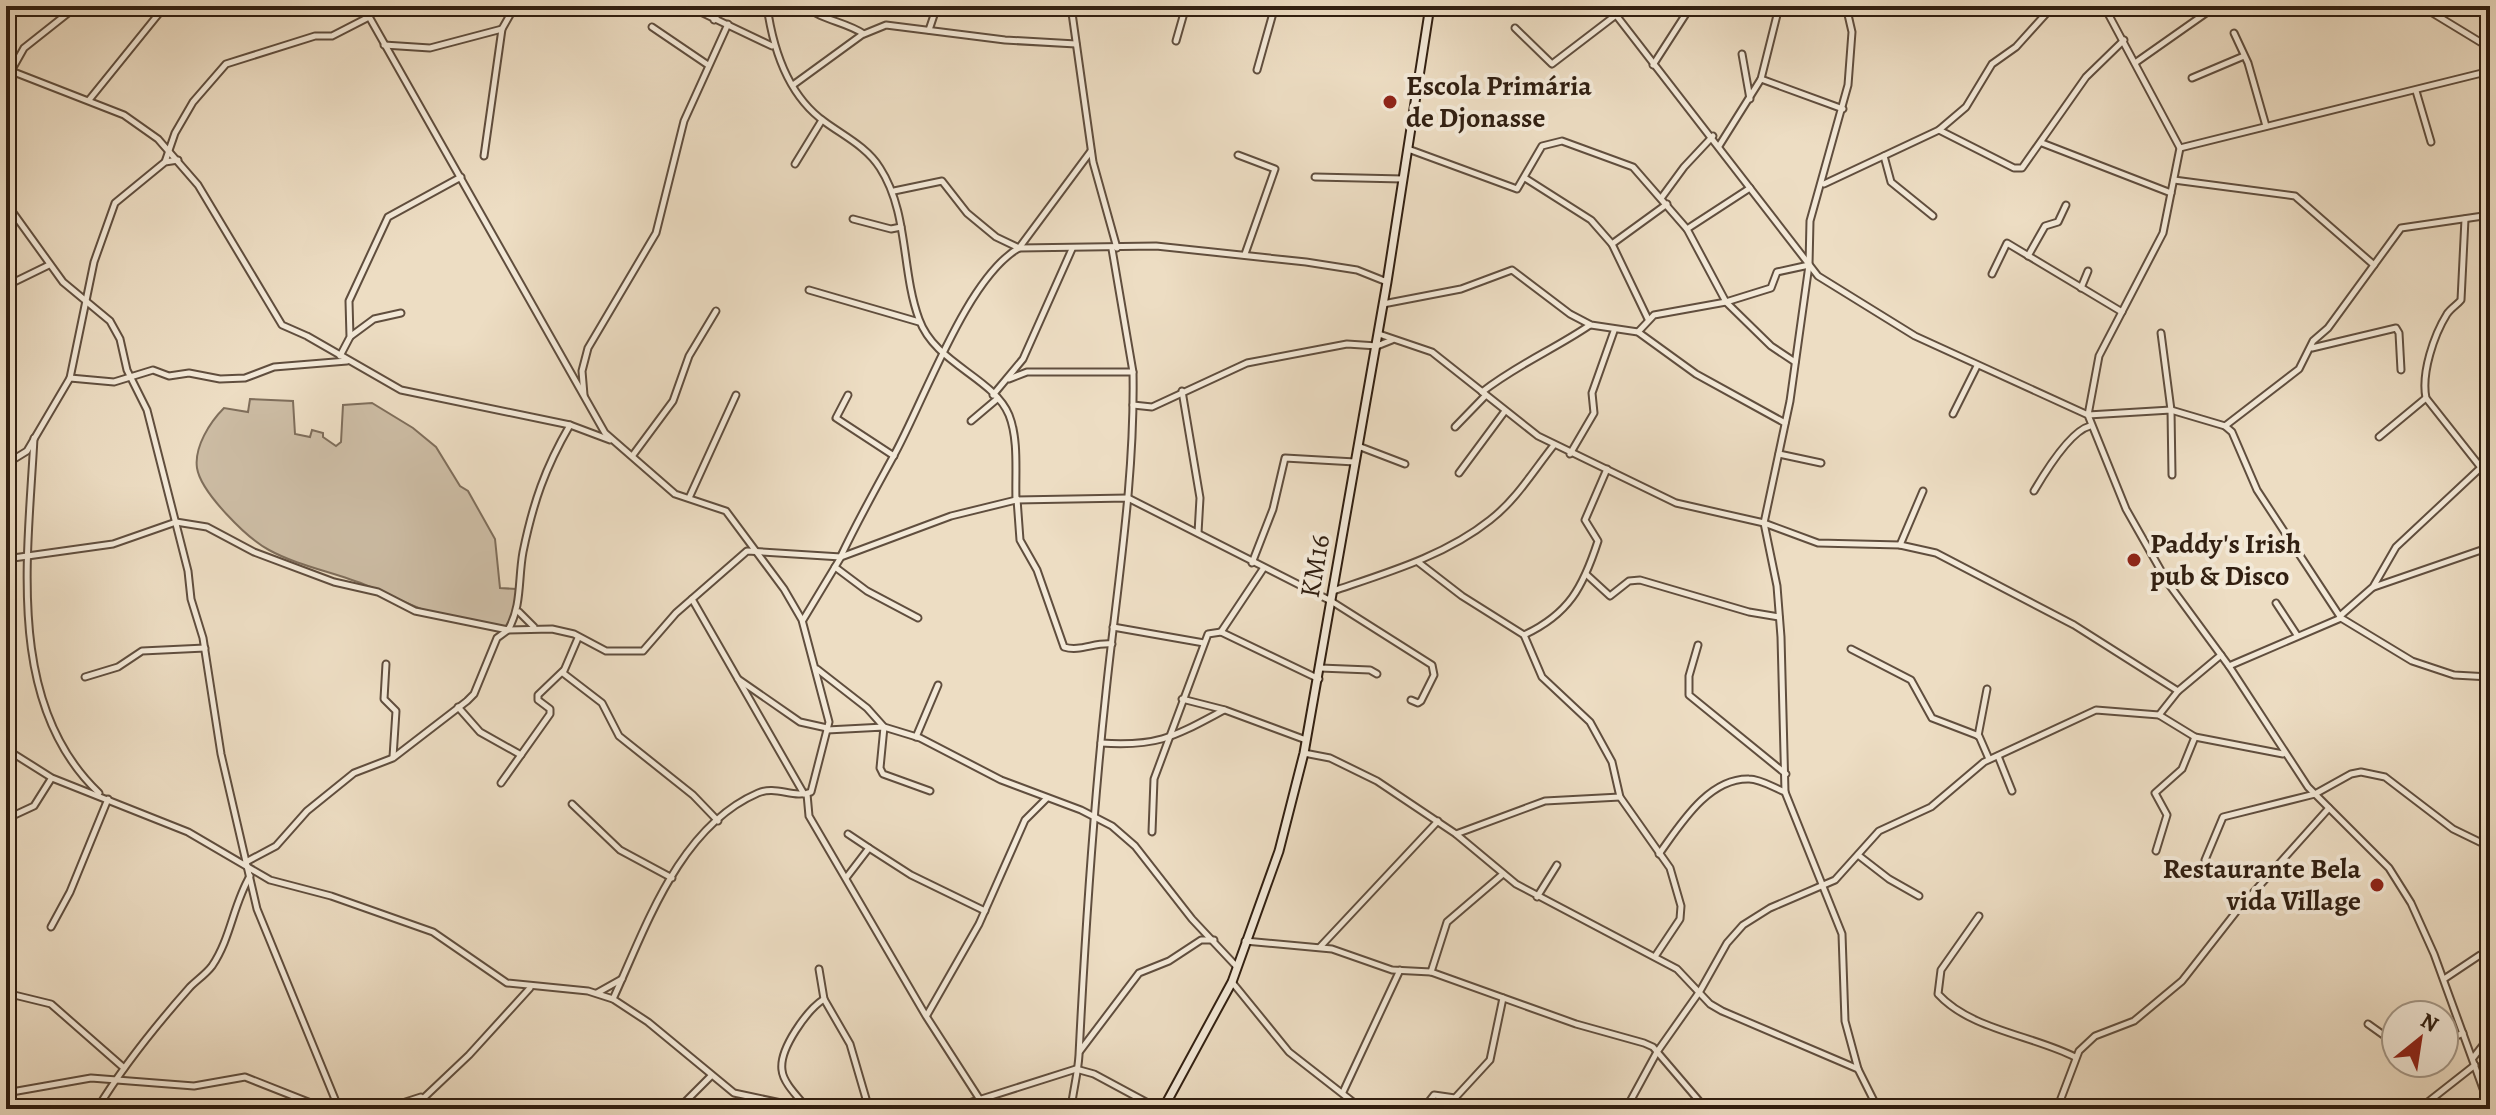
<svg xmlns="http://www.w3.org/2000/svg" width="2496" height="1115" font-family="Alegreya,serif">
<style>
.green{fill:#cdbda5;stroke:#7f6e5b;stroke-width:2}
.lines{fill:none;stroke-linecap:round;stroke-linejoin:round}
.street-casing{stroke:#604e3e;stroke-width:9}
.secondary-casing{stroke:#311f11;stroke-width:11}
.street{stroke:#f3e9d8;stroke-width:5}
.secondary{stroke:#f3e9d8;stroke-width:7}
.poi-dot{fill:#8f2418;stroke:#f3e9d8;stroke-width:3}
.labels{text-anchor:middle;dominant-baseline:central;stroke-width:8;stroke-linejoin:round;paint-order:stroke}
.poi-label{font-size:28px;font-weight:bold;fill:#311f11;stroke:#f3e9d8;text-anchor:start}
.street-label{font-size:28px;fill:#311f11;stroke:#f3e9d8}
</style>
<rect width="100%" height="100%" fill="#edddc3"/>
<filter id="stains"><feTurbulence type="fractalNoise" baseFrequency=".0025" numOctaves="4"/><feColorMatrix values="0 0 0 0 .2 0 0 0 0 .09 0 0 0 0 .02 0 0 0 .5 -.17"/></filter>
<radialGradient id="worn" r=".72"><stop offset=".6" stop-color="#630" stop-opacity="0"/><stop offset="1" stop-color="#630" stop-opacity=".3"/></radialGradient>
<path class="green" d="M250 399 293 401 295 434 310 437 312 430 323 433V437L336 446 341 442 343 405 372 403 413 428 436 447 460 486 468 491 495 539 500 588 516 589V605L508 627C459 631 411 604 368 586 335 572 300 567 269 550 248 539 201 493 197 468 194 447 210 422 224 408L248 412Z"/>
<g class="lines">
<g class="street-casing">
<g id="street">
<path d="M363 6 605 433 675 494 726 511 784 589 802 620 829 722 811 792C794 799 776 785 758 793 679 827 646 927 613 999"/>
<path d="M688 6 772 46"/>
<path d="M767 6C773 49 787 95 825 122 844 136 867 147 880 168 909 213 901 270 919 319 935 364 993 377 1009 415 1019 440 1015 474 1016 500"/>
<path d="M805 6C823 21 844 21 864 34L886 25 1005 40 1076 44"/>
<path d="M1071 6 1093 162 1117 248"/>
<path d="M1609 6 1818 276 1915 336 2088 415 2126 509 2168 583 2229 666 2308 787 2389 868 2411 903 2434 954 2490 1108"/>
<path d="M1846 6 1852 32 1848 85 1810 221 1809 265 1790 401 1764 523 1777 586 1781 637 1785 792 1842 934 1845 1021 1858 1069"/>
<path d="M2104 6 2180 148 2163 233 2099 356 2088 415 2171 410 2225 426 2232 432 2257 490 2341 618 2412 661 2454 675 2490 677"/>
<path d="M2421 6 2490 48"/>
<path d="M714 20 723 6"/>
<path d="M652 27 708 65"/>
<path d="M1515 28 1552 64 1616 15"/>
<path d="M929 30 937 6"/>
<path d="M2234 33 2248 63 2266 126"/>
<path d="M1176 41 1186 6"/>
<path d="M384 45 430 48 502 29"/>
<path d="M1742 54 1750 99"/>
<path d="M2135 63 2216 6"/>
<path d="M1653 65 1691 6"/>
<path d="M6 69 124 115 158 139 198 185 282 325 307 336 401 390 570 425 610 440"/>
<path d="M1257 70 1275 6"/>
<path d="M2192 78 2244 56"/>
<path d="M1761 79 1843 109"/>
<path d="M6 80 24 48 77 6"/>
<path d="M793 85 863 34"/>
<path d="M2416 91 2431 142"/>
<path d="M89 100 165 6"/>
<path d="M1939 130 2014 168H2022L2086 77 2124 40"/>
<path d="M2042 143 2171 193"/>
<path d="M1719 146 1761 79 1778 11"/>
<path d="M2180 148 2490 71"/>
<path d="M1408 149 1517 189 1542 146 1562 141 1633 167 1687 229 1750 188"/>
<path d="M1238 155 1275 169 1245 254"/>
<path d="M484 156 502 29 515 6"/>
<path d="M1884 156 1891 182 1933 216"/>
<path d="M165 162 175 133 193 102 226 64 315 36H332L369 17"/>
<path d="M795 164 822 120"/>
<path d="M1315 177 1403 179"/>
<path d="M1525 178 1591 220 1612 244 1667 204"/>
<path d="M2174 180 2295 196 2374 265"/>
<path d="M1824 184 1939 130 1966 107 1992 64 2016 47 2053 6"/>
<path d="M894 191 942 181 967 213 996 237 1019 248 1156 246 1306 262 1357 270 1387 282"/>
<path d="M1662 197 1684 167 1713 136"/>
<path d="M6 203 63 282 110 321 120 339 127 370 147 410 188 571 191 599 203 638 221 754 257 909 339 1109"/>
<path d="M853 219 891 229 901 227"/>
<path d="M2465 219 2461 300C2457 305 2451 308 2447 314 2434 335 2421 373 2426 398L2490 479"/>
<path d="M1687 229 1726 302 1771 346 1795 362"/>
<path d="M1612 244 1648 319"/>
<path d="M1112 249 1133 372"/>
<path d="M2028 256 2045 226 2058 222 2066 205"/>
<path d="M1992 274 2007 243 2122 312"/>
<path d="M6 286 49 265"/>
<path d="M2081 288 2088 271"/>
<path d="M809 290 919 322"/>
<path d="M1383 304 1461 289 1512 270 1570 314 1591 325 1638 332 1696 374 1785 423"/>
<path d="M1638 332 1654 315 1726 302 1771 288 1777 272 1809 265"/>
<path d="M2161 333 2171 410 2172 475"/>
<path d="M1379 334 1432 352 1538 436 1676 503 1764 523 1818 543 1900 545 1936 553 2074 625 2178 691"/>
<path d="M351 336 374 319 401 313"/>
<path d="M2312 348 2396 328 2399 333 2401 370"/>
<path d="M340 356 350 337 349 301 388 217 461 177"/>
<path d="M70 378 114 382 153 370 169 376 189 373 220 379 245 378 274 367 347 361"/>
<path d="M1009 379 1027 372H1133C1135 480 1117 586 1106 692 1093 813 1085 935 1079 1055 1078 1073 1073 1091 1071 1109"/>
<path d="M1182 391 1200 498 1198 533"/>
<path d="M1482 392C1518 364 1553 350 1590 325"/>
<path d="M584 395 582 371 588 348 656 233 684 121 728 24"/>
<path d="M848 395 836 418 894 456"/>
<path d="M993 395 1023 359 1072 249"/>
<path d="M1133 405 1152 407 1247 363 1347 344 1377 346 1392 340"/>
<path d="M1953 414 1977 366"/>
<path d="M971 421 997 399"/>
<path d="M2225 426 2299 369 2313 341 2328 328 2401 228 2490 215"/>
<path d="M1455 427 1486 395"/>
<path d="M2379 437 2426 398"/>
<path d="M34 438C28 556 5 704 99 793"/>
<path d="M1358 446 1405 464"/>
<path d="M1570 454 1594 413 1592 393 1614 331"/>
<path d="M1779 454 1821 463"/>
<path d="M633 455 673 401 689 356 716 311"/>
<path d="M6 464 27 451 70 378 94 262 115 203 165 162 178 160"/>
<path d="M1459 473 1505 411"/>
<path d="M2034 491C2044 474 2070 431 2090 426"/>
<path d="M689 498 736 395"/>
<path d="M1017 499 1020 540 1037 570 1064 647C1080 652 1095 642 1112 644"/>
<path d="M1900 545 1923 491"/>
<path d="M841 556C857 522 875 490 893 457 923 404 966 278 1019 248L1091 151"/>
<path d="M6 559 113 544 176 522 207 527 254 552 334 582 378 592 415 611 508 630C522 606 518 579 523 552 533 503 545 468 570 425"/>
<path d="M1418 562 1462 596 1524 635 1542 677 1590 722 1612 762 1620 797 1670 868 1681 906 1680 919 1656 955"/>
<path d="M1252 563 1273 509 1285 458 1355 462"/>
<path d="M835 567 867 591 918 618"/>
<path d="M1586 574 1610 596 1629 581 1640 580 1749 612 1779 617"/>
<path d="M2374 587 2490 547"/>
<path d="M1333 591C1386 573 1445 556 1490 520 1516 500 1534 470 1554 445"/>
<path d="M692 599 804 794"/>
<path d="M2276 603 2297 635"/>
<path d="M519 612 534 627"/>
<path d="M2340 616 2373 587 2396 547 2490 459"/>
<path d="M803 620 841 557 951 516 1016 500 1128 498 1331 601 1432 665 1434 675 1421 701 1418 703 1411 700"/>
<path d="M1113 627 1204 643"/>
<path d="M1221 632 1263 569"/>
<path d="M1524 635C1569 614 1583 587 1598 541L1585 520 1607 469"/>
<path d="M578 638 563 673 602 703 619 736 693 795 718 821"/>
<path d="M1698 645 1689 676V695L1786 774"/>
<path d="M1851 649 1911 680 1932 718 1979 736 1989 759"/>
<path d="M386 664 384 699 396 711 393 757"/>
<path d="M2229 666 2341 618"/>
<path d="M1320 668 1370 670 1377 674"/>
<path d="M817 669 867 708 884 727 920 738 1001 780 1081 810 1112 826 1135 846 1192 919 1237 967"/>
<path d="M85 677 118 667 142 651 205 648"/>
<path d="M738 679 800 722 827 728"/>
<path d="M1182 699 1225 710 1306 740"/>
<path d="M458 707 480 732 521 755"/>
<path d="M2159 715 2178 691 2221 655"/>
<path d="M827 730 884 727 880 768 883 774 930 791"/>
<path d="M1978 736 1987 689"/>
<path d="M916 737 938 685"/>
<path d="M1101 743C1159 747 1175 736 1224 710"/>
<path d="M6 749 52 778 188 832 270 880 331 896 433 932 507 983 588 991 613 999 648 1022 734 1093 809 1109"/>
<path d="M1304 753 1330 758 1377 781 1456 834 1516 884 1677 969 1710 1004 1722 1011 1858 1069 1878 1109"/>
<path d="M1998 756 2012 791"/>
<path d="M501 783 550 714V709L538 700V695L563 671"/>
<path d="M807 794 809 816 926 1016 986 1109"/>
<path d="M572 804 620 850 672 878"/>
<path d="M6 819 34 806 51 779"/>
<path d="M1152 832 1154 779 1208 634 1221 632 1319 679"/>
<path d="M848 834 869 848"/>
<path d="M1456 834 1545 801 1620 797"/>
<path d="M2156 851 2167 815 2155 793 2182 769 2195 737"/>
<path d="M1659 854C1680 825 1708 778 1749 779 1761 779 1774 788 1785 792"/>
<path d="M1858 855 1889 879 1919 896"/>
<path d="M2205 860 2223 817 2315 794 2351 774 2361 772 2385 777 2453 829 2490 847"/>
<path d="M246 862 276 846 307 811 354 773 393 758 467 701 474 694 497 638 508 630 552 629 574 634 606 651H643L676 613 747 551 841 557"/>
<path d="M846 878 869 848 911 875 985 911"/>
<path d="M1537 897 1557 865"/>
<path d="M1979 916 1941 970 1938 994C1971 1030 2032 1035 2075 1057"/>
<path d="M51 927 70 892 108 799"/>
<path d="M1245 941 1332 949 1392 970 1431 972 1576 1024 1644 1043 1653 1047 1706 1109"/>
<path d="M1320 947 1438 821"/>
<path d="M819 969 824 999 850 1044 869 1109"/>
<path d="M1431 972 1447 922 1503 874"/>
<path d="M2444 979 2480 955 2483 956 2490 947"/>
<path d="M1232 982 1289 1052 1362 1109"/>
<path d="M6 993 51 1004 124 1068"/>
<path d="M597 993 622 979"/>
<path d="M927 1015 979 924 1025 820 1047 798"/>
<path d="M2368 1024 2396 1044"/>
<path d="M2444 1042 2463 1033"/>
<path d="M1080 1051 1139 973 1169 961 1201 940H1214"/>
<path d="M2473 1058 2490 1036"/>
<path d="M1343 1092 1400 970"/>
<path d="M6 1093 91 1078 194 1086 245 1077 326 1109"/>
<path d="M807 1108C799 1098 783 1083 782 1070 779 1049 807 1010 824 999"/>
<path d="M97 1109C122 1068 158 1023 190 987 197 980 206 974 212 966 231 938 233 905 250 876"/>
<path d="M384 1109 421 1097"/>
<path d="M412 1109 469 1055 530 988"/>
<path d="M678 1109 711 1076"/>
<path d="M950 1109 1076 1069 1094 1074 1159 1109"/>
<path d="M1423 1109 1434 1095 1455 1098 1490 1060 1503 998"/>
<path d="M1626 1109 1657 1052 1700 991 1727 943 1743 925 1770 908 1835 880 1879 831 1931 807 1984 762 2096 710 2159 715 2195 737 2283 754"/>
<path d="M2057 1109 2079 1051 2095 1036 2134 1021 2182 981 2236 912 2329 808"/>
<path d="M2419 1109 2475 1065"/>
</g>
</g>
<g class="secondary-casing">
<path id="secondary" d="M1163 1109 1232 982 1279 851 1304 753 1387 282 1430 6"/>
</g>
<use href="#street" class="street"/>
<use href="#secondary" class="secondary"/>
</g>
<g class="poi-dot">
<circle cx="1390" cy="102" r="8"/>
<circle cx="2134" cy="560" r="8"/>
<circle cx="2377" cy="885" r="8"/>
</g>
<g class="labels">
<g class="poi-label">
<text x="1406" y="86">Escola Primária<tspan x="1406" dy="32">de Djonasse</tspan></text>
<text x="2150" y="544">Paddy's Irish<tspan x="2150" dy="32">pub &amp; Disco</tspan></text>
<text x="2361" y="869" text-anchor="end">Restaurante Bela<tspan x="2361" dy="32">vida Village</tspan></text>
</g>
<g class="street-label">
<text transform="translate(1315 566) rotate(-80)">KM16</text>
</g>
</g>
<rect width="2496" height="1115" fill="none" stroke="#edddc3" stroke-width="32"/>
<rect x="8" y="8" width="2480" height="1099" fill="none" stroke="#311f11" stroke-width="4"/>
<rect x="16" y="16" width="2464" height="1083" fill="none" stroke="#311f11" stroke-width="2"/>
<g transform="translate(2420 1039) rotate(30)"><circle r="38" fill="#f3e9d8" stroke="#a59888" stroke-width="2"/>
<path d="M0-6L14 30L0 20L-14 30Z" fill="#8f2418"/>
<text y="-12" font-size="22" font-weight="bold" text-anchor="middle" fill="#311f11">N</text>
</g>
<rect width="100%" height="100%" filter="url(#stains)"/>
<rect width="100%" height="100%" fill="url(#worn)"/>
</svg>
